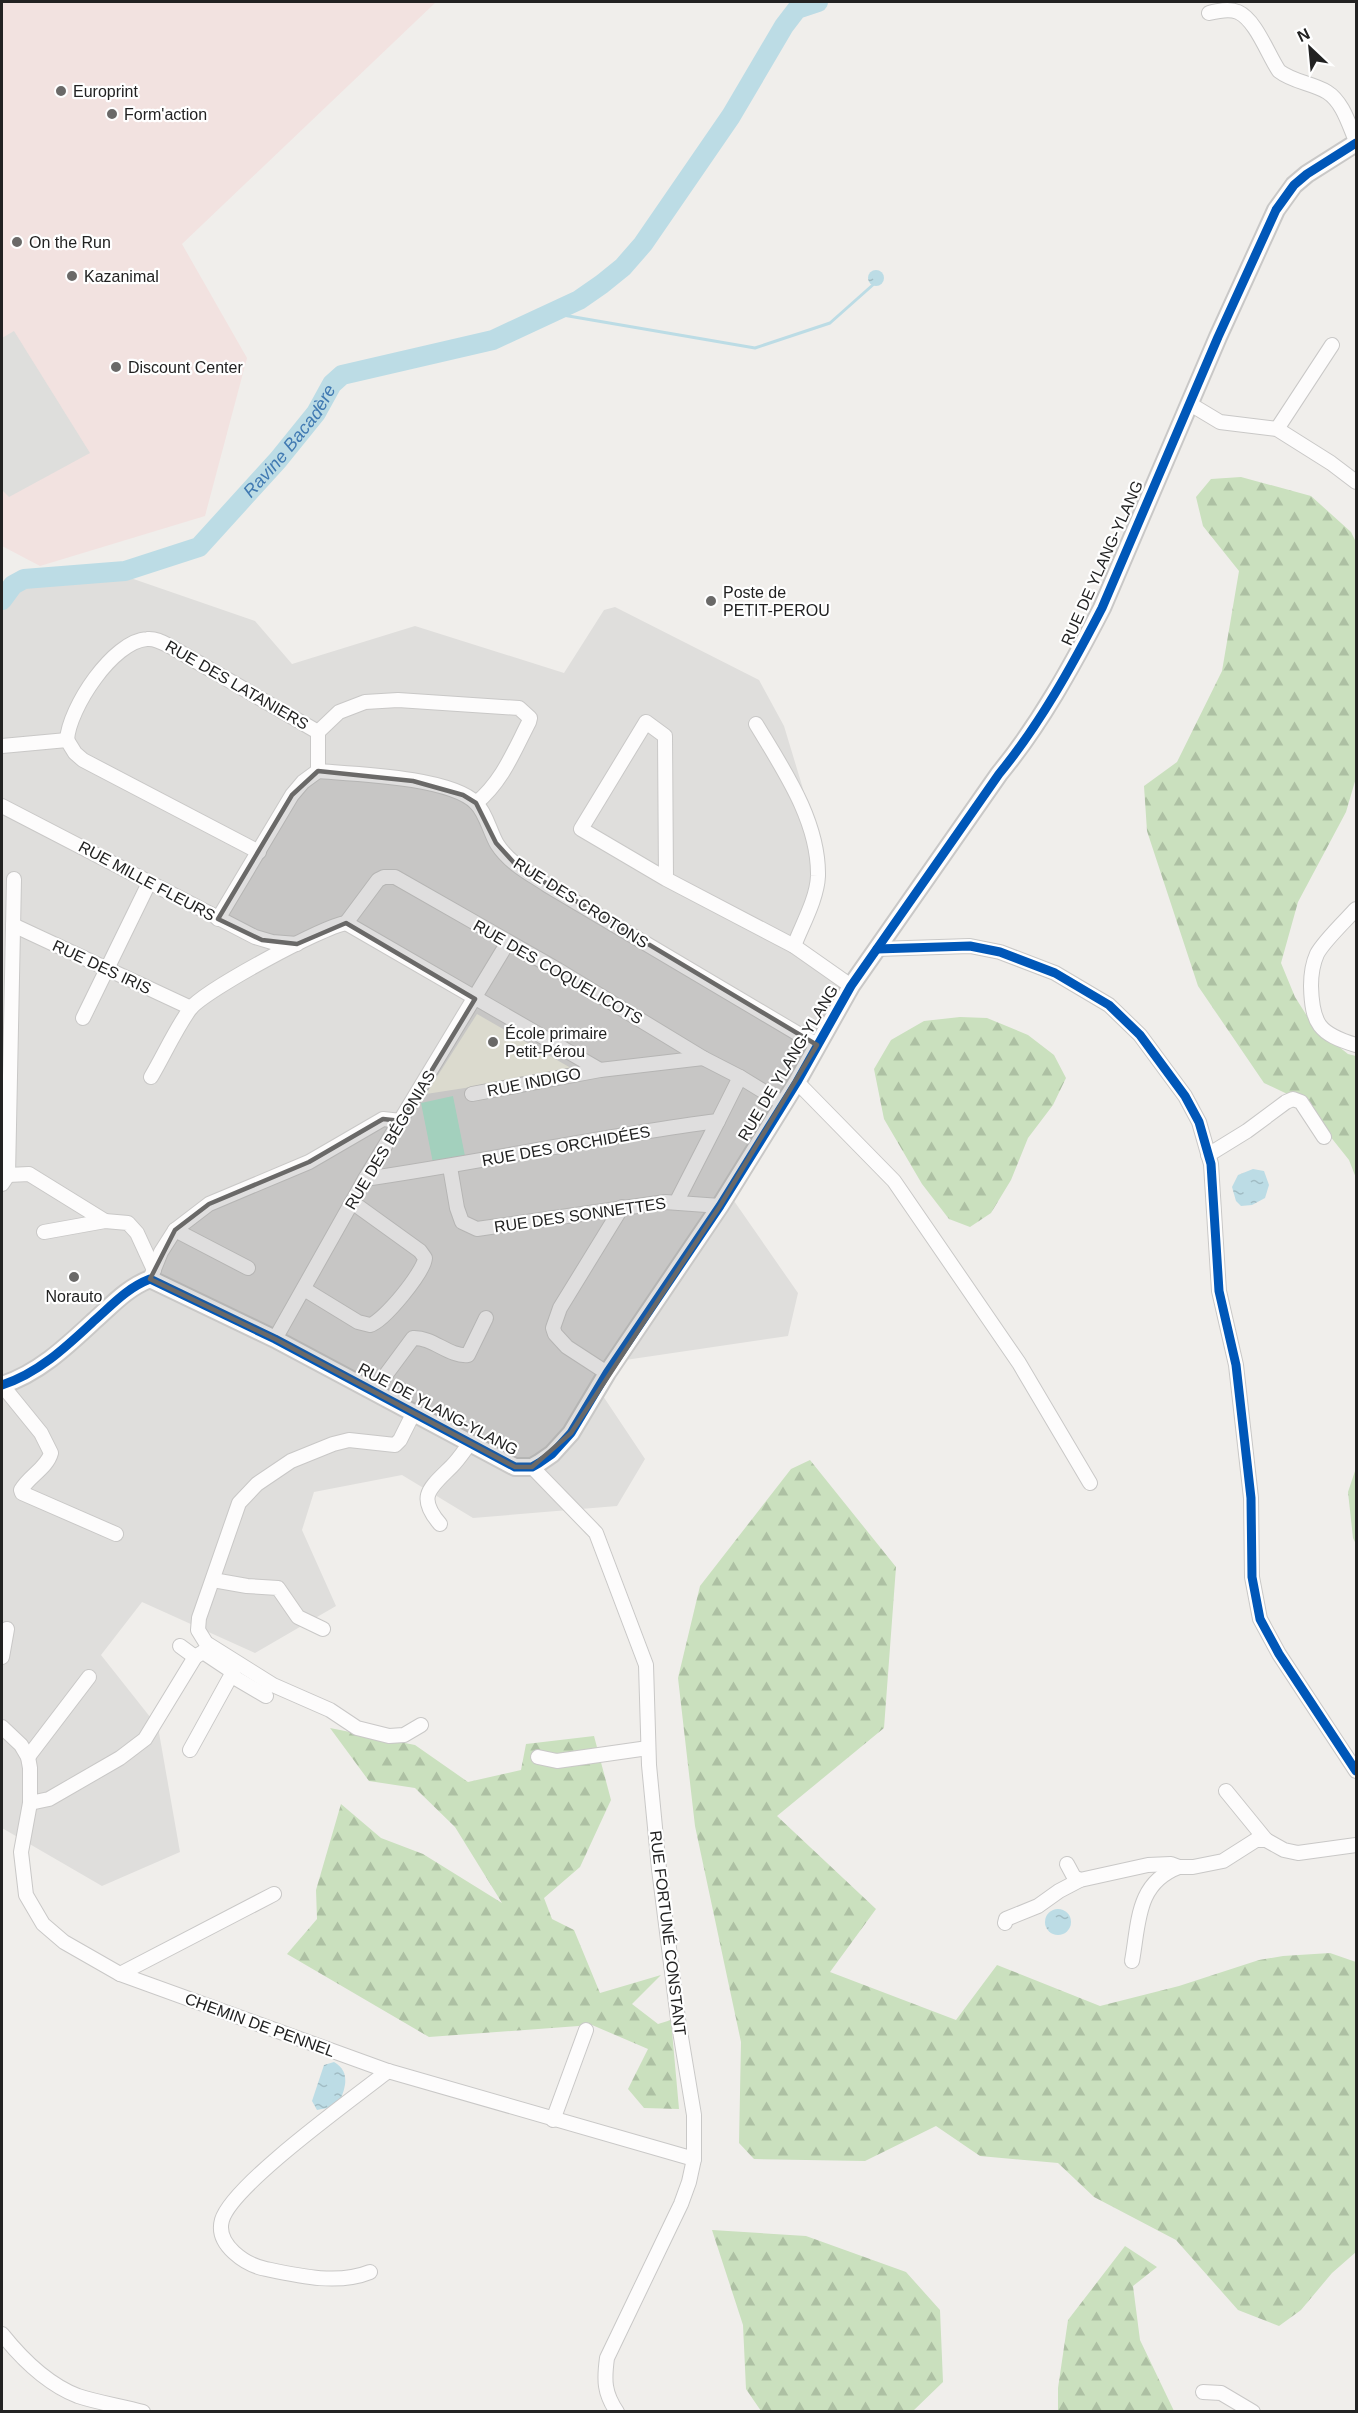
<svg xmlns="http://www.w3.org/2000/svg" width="1358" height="2413" font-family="Arial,sans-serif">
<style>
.residential{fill:#dfdedc}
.commercial{fill:#f2e2e0}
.education{fill:#f8f7e8}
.religious{fill:#dededc}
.forest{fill:url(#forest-firs)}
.pitch{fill:#b2ead3}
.water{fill:url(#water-ripples)}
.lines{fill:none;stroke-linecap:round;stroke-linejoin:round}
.stream{stroke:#bcdce5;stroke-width:3}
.river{stroke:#bcdce5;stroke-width:20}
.minor-casing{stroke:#c9c8c7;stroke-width:16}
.tertiary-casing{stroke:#c9c8c7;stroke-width:20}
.minor{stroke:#fdfcfc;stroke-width:14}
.tertiary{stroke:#fdfcfc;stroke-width:16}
.cycleway-casing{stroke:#fff;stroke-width:13}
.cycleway{stroke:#0057b8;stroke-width:9}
.marked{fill:#6a6968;fill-opacity:0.2;stroke:#6a6968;stroke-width:4.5;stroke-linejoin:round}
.poi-dot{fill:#6a6968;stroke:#fff;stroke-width:2}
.labels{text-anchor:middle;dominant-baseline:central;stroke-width:4.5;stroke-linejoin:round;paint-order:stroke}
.poi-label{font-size:16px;fill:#222;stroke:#fff;text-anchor:start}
.street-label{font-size:16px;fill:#222;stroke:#fff}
.water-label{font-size:18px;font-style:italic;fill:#417ab2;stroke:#fff}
</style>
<defs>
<pattern id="forest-firs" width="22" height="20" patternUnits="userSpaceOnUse" patternTransform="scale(1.5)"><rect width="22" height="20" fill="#cae0be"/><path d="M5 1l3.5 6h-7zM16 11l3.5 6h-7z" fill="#adc0a3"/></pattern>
<pattern id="water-ripples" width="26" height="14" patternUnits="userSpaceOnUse" patternTransform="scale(1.5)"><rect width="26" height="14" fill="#bcdce5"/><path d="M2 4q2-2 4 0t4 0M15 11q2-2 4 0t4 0" fill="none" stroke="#a1bcc4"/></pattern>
</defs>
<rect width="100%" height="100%" fill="#f0eeeb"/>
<path class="residential" d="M119 574 255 621 292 664 415 626 564 673 604 610 615 607 759 680 784 726 817 835 821 886 801 942 851 981 725 1188 798 1293 788 1336 605 1363 595 1384 645 1459 617 1506 473 1518 402 1475 314 1492 302 1530 336 1606 255 1653 142 1602 101 1655 158 1727 180 1852 102 1886 2 1828V596L27 583Z"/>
<path class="commercial" d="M2 2H436L182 244 247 358 205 516 40 566 2 546Z"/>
<path class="education" d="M477 1014 576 1071 426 1094Z"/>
<path class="religious" d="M14 331 90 453 9 497 2 490V338Z"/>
<g class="forest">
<path d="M1241 477 1311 496 1351 532 1356 542V778L1346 812 1298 902 1281 963 1295 997 1314 1027 1348 1054 1356 1056V1178L1349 1160 1302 1101 1264 1083 1198 986 1147 831 1144 786 1177 762 1222 671 1239 571 1203 526 1196 497 1211 479Z"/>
<path d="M960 1017 987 1018 1028 1035 1054 1055 1066 1078 1053 1105 1028 1138 1011 1180 991 1213 970 1227 949 1219 922 1184 884 1119 874 1069 891 1040 924 1021Z"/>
<path d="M810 1460 896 1567 884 1728 777 1816 876 1909 830 1972 956 2020 997 1965 1100 2006 1179 1986 1259 1960 1283 1956 1330 1953 1356 1962V2252L1332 2273 1301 2310 1279 2326 1238 2310 1176 2240 1094 2197 1058 2163 980 2156 936 2126 865 2161 754 2159 739 2143 741 2042 695 1826 678 1678 700 1586 791 1469Z"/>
<path d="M1356 1468V1544L1353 1538 1348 1492Z"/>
<path d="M330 1728 415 1745 468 1782 521 1770 526 1744 594 1736 611 1800 580 1867 544 1898 552 1919 574 1930 600 1993 661 1975 632 2004 658 2024 671 2020 679 2109 644 2108 628 2089 648 2049 592 2025 429 2037 287 1954 317 1919 316 1890 341 1804 381 1838 423 1854 502 1903 455 1827 415 1788 369 1781Z"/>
<path d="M712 2230 806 2236 906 2272 940 2310 943 2382 913 2411H761L746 2389 743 2325Z"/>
<path d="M1125 2246 1157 2267 1133 2286 1140 2340 1174 2411H1058V2388L1068 2320Z"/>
</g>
<path class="pitch" d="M453 1096 465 1156 433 1163 421 1103Z"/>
<g class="water">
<circle cx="876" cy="278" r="8"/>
<path d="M1253 1169 1264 1171 1269 1185 1265 1198 1252 1205 1241 1206 1236 1201 1232 1187 1238 1175Z"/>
<circle cx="1058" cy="1922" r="13"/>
<path d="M334 2062C352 2072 345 2091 337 2106L317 2110 312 2101 324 2065Z"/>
</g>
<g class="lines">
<path class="stream" d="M551 313 755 348 830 323 875 283"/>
<path class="river" id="s1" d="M2 600 13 585 24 579 125 571 199 547 278 460 316 413 332 384 342 375 493 340 579 300 602 284 623 267 643 244 731 116 784 26 797 9 818 2"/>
<g class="minor-casing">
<g id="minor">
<path d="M1209 13C1217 11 1229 8 1238 12 1256 20 1268 55 1279 71 1293 82 1312 83 1327 92 1343 102 1349 125 1356 141"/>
<path d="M1190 404 1220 422 1277 429 1331 463 1356 482"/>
<path d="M1277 429 1332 345"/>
<path d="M756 724C783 769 819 821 818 876 817 899 802 925 794 946"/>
<path d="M67 740C69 708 113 641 147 639 157 638 165 644 173 648L318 732"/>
<path d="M2 746 67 740 75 753 83 760 259 852"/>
<path d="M318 771C355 774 450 777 476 803 486 813 490 832 497 844 509 863 529 873 547 885L817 1045"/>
<path d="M318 771V732L339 712 365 702 398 700 519 708 530 718 529 722C514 751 502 782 476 803"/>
<path d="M2 806 255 937 272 942 297 944"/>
<path d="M666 879 665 736 646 722 581 829 666 879 794 946 851 986"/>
<path d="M1356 909C1346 920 1323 942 1317 954 1312 965 1311 974 1311 986 1312 1024 1319 1034 1356 1045"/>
<path d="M218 919 292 795 303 782 318 771"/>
<path d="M346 923 378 880 384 877H395L558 970 703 1058 740 1077 784 1104"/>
<path d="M346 923 600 1070"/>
<path d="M13 925 191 1008"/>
<path d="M877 949 970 946 1000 952 1055 973 1109 1005 1140 1035 1185 1096 1199 1122 1211 1164 1219 1291 1236 1365 1251 1498 1252 1577 1260 1619 1279 1654 1356 1771"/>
<path d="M83 1018 149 883"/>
<path d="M151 1077C164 1055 175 1030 190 1009 205 990 322 927 346 923"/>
<path d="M797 1082 894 1181 1019 1363 1090 1483"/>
<path d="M472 1094 600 1070 703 1058"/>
<path d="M1208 1155 1247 1131 1286 1102 1293 1099 1301 1102 1324 1137"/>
<path d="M450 1167 457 1208 462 1222 477 1229 665 1202 720 1206"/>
<path d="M8 1175 29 1174 105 1221"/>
<path d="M365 1179C483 1162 600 1136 718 1121L740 1077"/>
<path d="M2 1184 8 1175 14 879"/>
<path d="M677 1201 718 1121"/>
<path d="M175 1230 248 1268"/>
<path d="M44 1232 105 1221 128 1223 137 1233 154 1270"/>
<path d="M150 1279 161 1252 175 1230 209 1204 309 1162 383 1119 401 1121"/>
<path d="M304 1289 358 1322 370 1325C384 1321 424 1272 425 1258L420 1251 352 1202"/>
<path d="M275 1339 365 1179 508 942"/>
<path d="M607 1373 567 1347 555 1334 553 1328 560 1308 622 1207"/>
<path d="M2 1385 41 1433 51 1453C47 1468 29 1476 21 1490L22 1493 116 1534"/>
<path d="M373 1392 413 1338C433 1337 449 1357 468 1355L486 1318"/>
<path d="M414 1412 400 1440 395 1445 349 1440 333 1444 291 1461 257 1484 239 1503 199 1618 198 1630 206 1643 273 1685 330 1710 357 1728 389 1736 404 1735 421 1725"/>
<path d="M532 1467 596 1533 646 1665 649 1765 659 1869 678 2019 694 2115V2159L689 2182 681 2204 607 2358C604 2380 604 2393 617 2412"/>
<path d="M440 1524C416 1496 430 1488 452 1466 459 1459 464 1451 470 1443"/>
<path d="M213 1580 247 1586 278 1588 298 1617 323 1629"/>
<path d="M180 1646 195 1657"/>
<path d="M2 1657 7 1629"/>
<path d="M232 1676 266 1696"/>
<path d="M2 1727 21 1745 28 1757 30 1768V1803L21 1852 26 1895 43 1924 64 1942 120 1974 388 2071 694 2159"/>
<path d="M28 1757 89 1677"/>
<path d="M538 1757 557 1761 648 1748"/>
<path d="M1226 1791 1266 1840"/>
<path d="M30 1803 49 1799 120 1758 145 1739 195 1657 203 1652 233 1672 190 1750"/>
<path d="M1067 1864 1074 1877 1080 1880"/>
<path d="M1005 1923 1006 1919 1038 1906 1059 1891 1080 1880 1148 1865 1171 1864 1179 1867H1193L1223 1861 1256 1840H1266L1284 1850 1298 1853 1356 1845"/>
<path d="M1132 1961C1139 1923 1136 1883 1179 1867"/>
<path d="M120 1974 274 1894"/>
<path d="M553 2120 586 2030"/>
<path d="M370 2272C338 2285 299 2276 266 2269 246 2265 215 2245 222 2220 232 2185 354 2098 388 2071"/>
<path d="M2 2334C22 2359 47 2384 78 2396 99 2403 122 2406 143 2412"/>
<path d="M1203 2392 1221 2393 1253 2412"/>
</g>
</g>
<g class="tertiary-casing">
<path id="tertiary" d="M2 1385C39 1373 67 1346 95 1320 113 1304 127 1288 150 1279L275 1339 515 1467H532L539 1463 552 1454 571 1433 607 1373 720 1206 797 1082 851 986 999 774C1040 724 1072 666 1102 608L1218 337 1276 210 1294 185 1307 174 1356 143"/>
</g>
<use href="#minor" class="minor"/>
<use href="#tertiary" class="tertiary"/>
<g class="cycleway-casing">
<g id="cycleway">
<path d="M877 949 970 946 1000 952 1055 973 1109 1005 1140 1035 1185 1096 1199 1122 1211 1164 1219 1291 1236 1365 1251 1498 1252 1577 1260 1619 1279 1654 1356 1771"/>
<path d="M2 1385C39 1373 67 1346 95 1320 113 1304 127 1288 150 1279L275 1339 515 1467H532L539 1463 552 1454 571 1433 607 1373 720 1206 797 1082 851 986 999 774C1040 724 1072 666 1102 608L1218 337 1276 210 1294 185 1307 174 1356 143"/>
</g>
</g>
<use href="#cycleway" class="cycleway"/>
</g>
<path class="marked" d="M318 771 413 781 463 795 476 803 496 843 516 865 817 1045 720 1206 571 1433 532 1467H515L275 1339 150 1279 175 1230 209 1204 309 1162 383 1119 401 1121 475 999 346 923 297 944 262 940 218 919 292 795Z"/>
<g class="poi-dot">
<circle cx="61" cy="91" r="6"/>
<circle cx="112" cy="114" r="6"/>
<circle cx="17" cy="242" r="6"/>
<circle cx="72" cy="276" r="6"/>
<circle cx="116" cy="367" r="6"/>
<circle cx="711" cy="601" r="6"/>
<circle cx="493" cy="1042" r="6"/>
<circle cx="74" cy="1277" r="6"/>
</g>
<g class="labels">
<g class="poi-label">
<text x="73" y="91">Europrint</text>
<text x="124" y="114">Form'action</text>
<text x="29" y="242">On the Run</text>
<text x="84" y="276">Kazanimal</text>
<text x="128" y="367">Discount Center</text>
<text x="723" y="592">Poste de<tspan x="723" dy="18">PETIT-PEROU</tspan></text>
<text x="505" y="1033">École primaire<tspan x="505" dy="18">Petit-Pérou</tspan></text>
<text x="74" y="1296" text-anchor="middle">Norauto</text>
</g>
<g class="street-label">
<text transform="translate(1102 563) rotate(-66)">RUE DE YLANG-YLANG</text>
<text transform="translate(237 685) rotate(30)">RUE DES LATANIERS</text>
<text transform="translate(147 881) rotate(28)">RUE MILLE FLEURS</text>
<text transform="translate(581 903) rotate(32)">RUE DES CROTONS</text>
<text transform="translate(102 967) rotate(25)">RUE DES IRIS</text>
<text transform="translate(558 972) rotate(30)">RUE DES COQUELICOTS</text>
<text transform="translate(788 1063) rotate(-59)">RUE DE YLANG-YLANG</text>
<text transform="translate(534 1082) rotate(-11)">RUE INDIGO</text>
<text transform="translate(390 1140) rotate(-59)">RUE DES BÉGONIAS</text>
<text transform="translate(566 1146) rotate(-10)">RUE DES ORCHIDÉES</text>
<text transform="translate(580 1215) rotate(-8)">RUE DES SONNETTES</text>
<text transform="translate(438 1409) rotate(28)">RUE DE YLANG-YLANG</text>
<text transform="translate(668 1933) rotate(83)">RUE FORTUNÉ CONSTANT</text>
<text transform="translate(260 2025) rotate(20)">CHEMIN DE PENNEL</text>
</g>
<g class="water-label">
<text stroke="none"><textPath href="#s1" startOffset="350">Ravine Bacadère</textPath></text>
</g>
</g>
<rect width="1358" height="2413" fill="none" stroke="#222222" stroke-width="6"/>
<g transform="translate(1310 48) rotate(334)" stroke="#ffffff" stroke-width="4.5" paint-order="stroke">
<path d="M0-4.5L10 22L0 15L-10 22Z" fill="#222222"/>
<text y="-9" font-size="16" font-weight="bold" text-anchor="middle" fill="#222222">N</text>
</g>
</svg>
